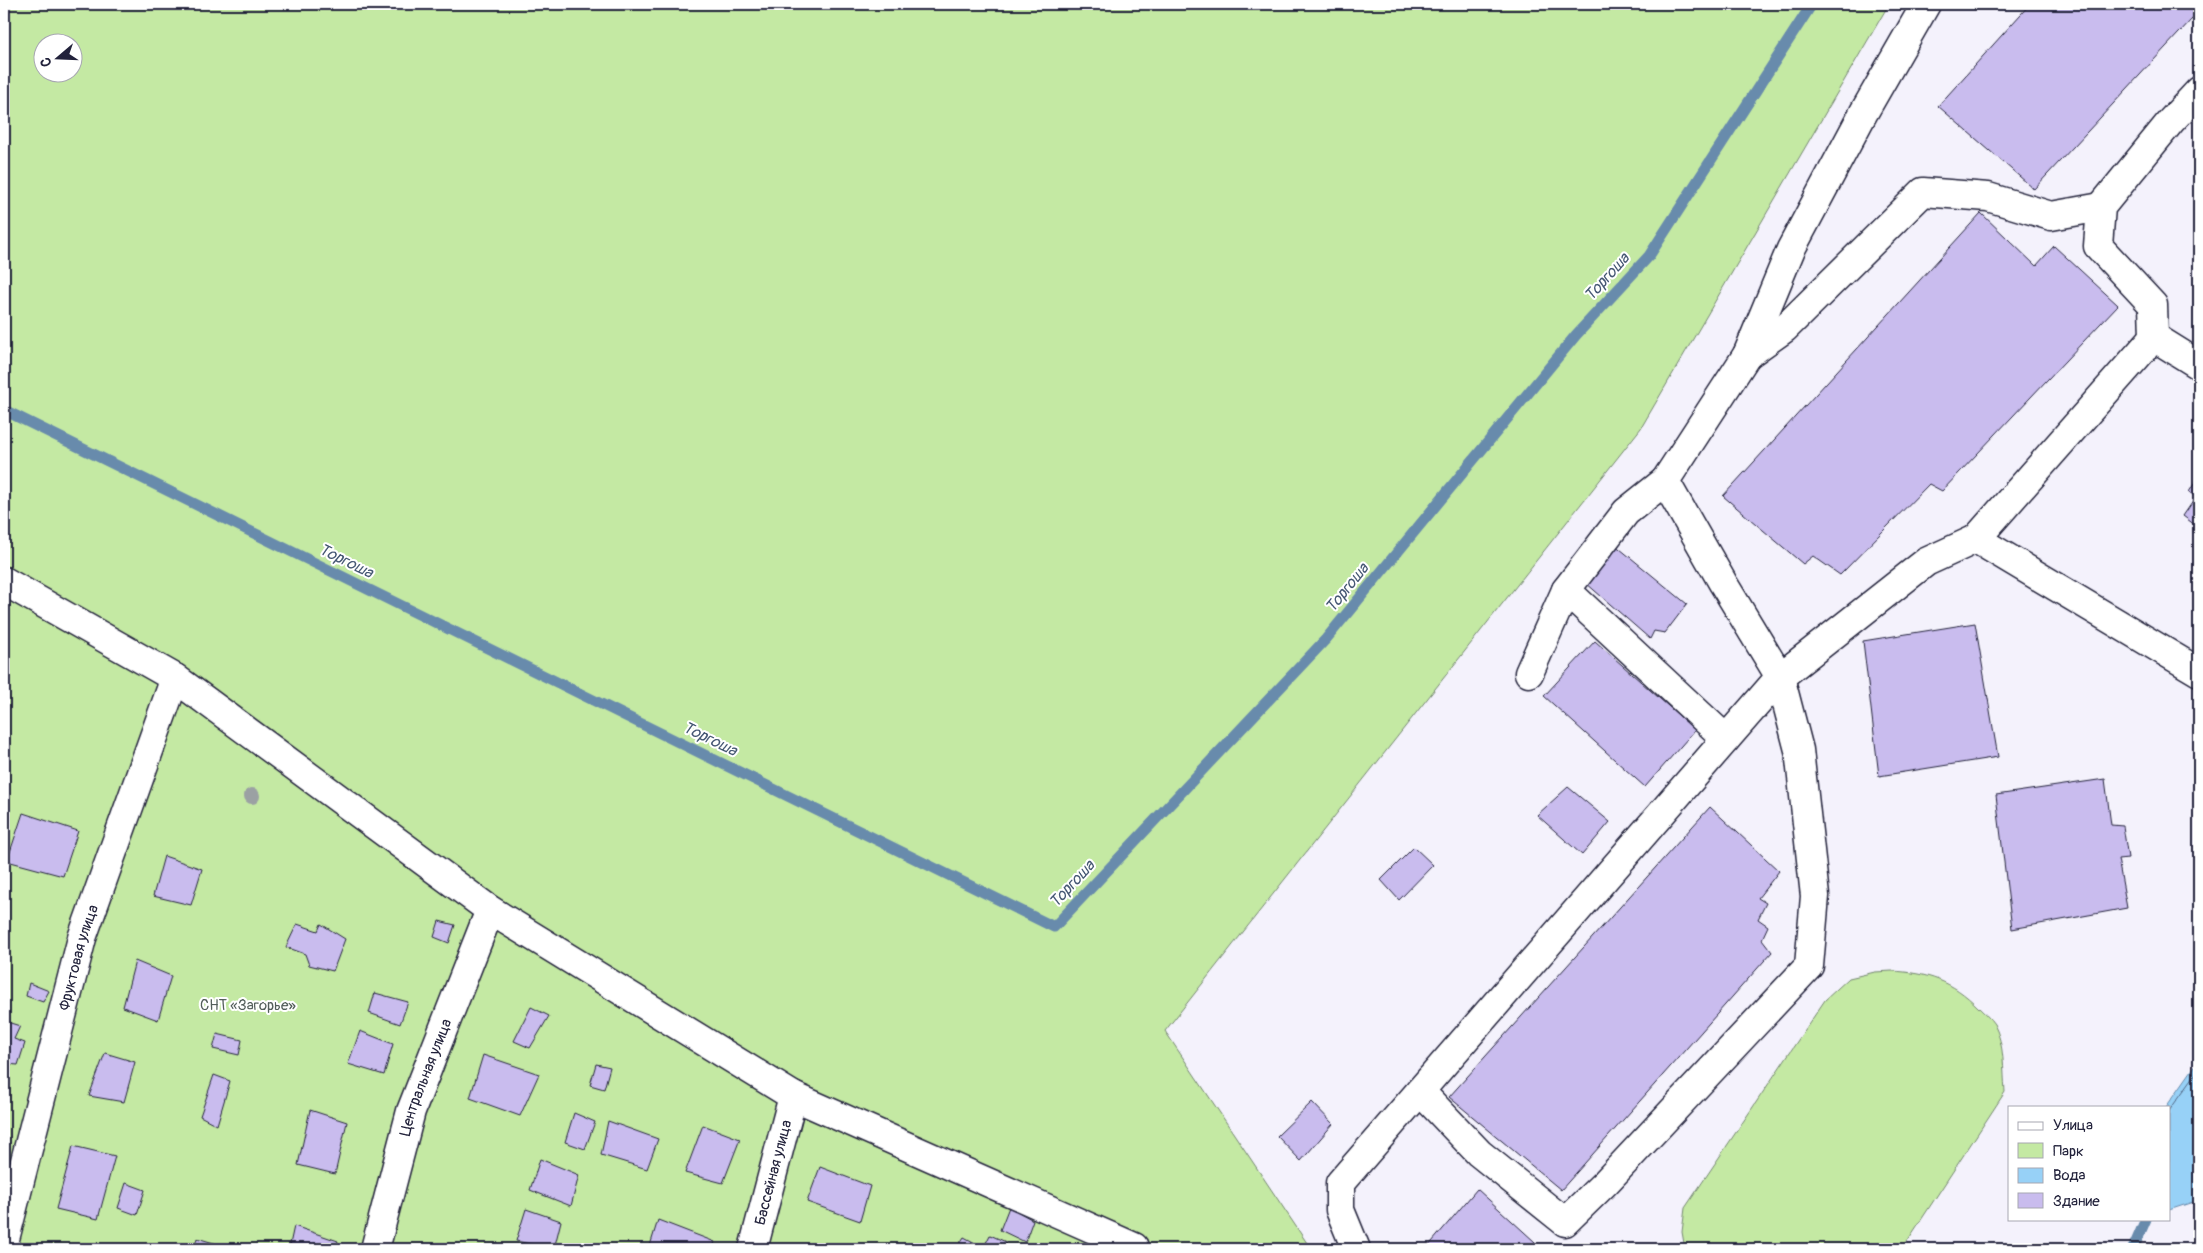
<svg xmlns="http://www.w3.org/2000/svg" width="2203" height="1253" font-family="Pangolin,sans-serif">
<style>
.green{fill:#c4e9a3;stroke:#73866f;fill-rule:evenodd}
.water{fill:#97d1f7;stroke:#688bac}
.lines{fill:none;stroke-linecap:round;stroke-linejoin:round}
.shore{stroke:#516886;stroke-width:1}
.stream{stroke:#688bac;stroke-width:11}
.building{fill:#c9bcee;stroke:#22223b}
.minor-casing{stroke:#22223b;stroke-width:31}
.minor{stroke:#fff;stroke-width:28}
.tree{fill:#9ba1a3}
.labels{text-anchor:middle;dominant-baseline:central;stroke-width:4;stroke-linejoin:round;paint-order:stroke}
.street-label{font-size:15px;fill:#22223b;stroke:#fff}
.park-label{font-size:15px;fill:#535e5a;stroke:#fff}
.water-label{font-size:16px;font-style:italic;fill:#455773;stroke:#fff}
</style>
<rect width="100%" height="100%" fill="#f4f2fc"/>
<filter id="ink" filterUnits="userSpaceOnUse"><feTurbulence type="fractalNoise" baseFrequency=".02" numOctaves="2"/><feDisplacementMap in="SourceGraphic" scale="10" xChannelSelector="R" yChannelSelector="G"/><feConvolveMatrix kernelMatrix="1 2 1 2 8 2 1 2 1" color-interpolation-filters="sRGB"/></filter>
<g filter="url(#ink)">
<g class="green">
<path d="M4 4H1889L1641 428 1165 1031 1311 1249H4ZM42 42H72V72H42Z"/>
<path d="M1892 971C1928 973 1952 981 1978 1007 1983 1012 1990 1018 1994 1024 2005 1045 2003 1070 2005 1092L1902 1249H1685L1682 1232 1685 1208 1825 1000 1849 978 1875 972Z"/>
</g>
<path class="water" d="M2199 1060V1200L2169 1210V1107H2166Z"/>
<g class="lines">
<path class="shore" d="M2169 1111 2199 1069"/>
<g class="stream">
<path d="M4 410 1054 927 1326 639 1576 335 1649 256 1812 4"/>
<path d="M2133 1249 2146 1219"/>
</g>
</g>
<g class="building">
<path d="M2030 4H2199V24L2192 19 2034 189 1938 106Z"/>
<path d="M1981 213 2036 266 2054 246 2118 305 1942 491 1929 484 1840 575 1813 556 1803 564 1723 496Z"/>
<path d="M2199 476V528L2183 516 2196 497 2189 492Z"/>
<path d="M1614 544 1687 604 1665 633 1654 631 1650 639 1586 583Z"/>
<path d="M1975 623 1998 757 1879 776 1863 641Z"/>
<path d="M1595 641 1695 730 1645 787 1544 696Z"/>
<path d="M2105 779 2111 825 2123 826 2128 858 2118 859 2127 908 2012 929 1996 795Z"/>
<path d="M1568 787 1610 822 1582 855 1537 815Z"/>
<path d="M1710 807 1779 871 1758 898 1766 903 1758 919 1768 926 1762 939 1772 952 1561 1190 1449 1097Z"/>
<path d="M23 813 78 831 63 876 7 861Z"/>
<path d="M1414 847 1433 865 1399 900 1381 880Z"/>
<path d="M164 856 202 869 191 905 153 896Z"/>
<path d="M439 921 455 925 449 943 434 937Z"/>
<path d="M297 924 318 931 321 924 345 939 333 971 309 965 305 954 286 947Z"/>
<path d="M135 961 171 976 158 1020 123 1007Z"/>
<path d="M29 983 49 991 43 1002 26 996Z"/>
<path d="M375 993 408 1002 400 1024 369 1013Z"/>
<path d="M531 1007 549 1016 530 1048 514 1041Z"/>
<path d="M4 1021 20 1026 14 1039 25 1043 18 1065 6 1064 4 1072Z"/>
<path d="M360 1031 393 1044 384 1075 348 1064Z"/>
<path d="M217 1034 242 1040 239 1055 213 1049Z"/>
<path d="M105 1053 135 1062 124 1102 89 1096Z"/>
<path d="M483 1055 539 1074 520 1116 470 1098Z"/>
<path d="M596 1064 610 1067 604 1089 590 1085Z"/>
<path d="M214 1075 230 1081 217 1125 200 1116Z"/>
<path d="M1312 1102 1333 1124 1301 1161 1277 1136Z"/>
<path d="M310 1110 347 1122 335 1174 298 1165Z"/>
<path d="M574 1113 595 1122 585 1149 565 1142Z"/>
<path d="M608 1121 658 1139 647 1169 601 1155Z"/>
<path d="M703 1125 740 1139 723 1183 685 1173Z"/>
<path d="M73 1146 115 1156 98 1219 56 1209Z"/>
<path d="M540 1159 579 1175 571 1206 530 1190Z"/>
<path d="M820 1167 870 1186 860 1221 807 1202Z"/>
<path d="M126 1183 145 1190 137 1215 118 1208Z"/>
<path d="M1477 1189 1535 1242 1529 1249H1426Z"/>
<path d="M1009 1207 1033 1220 1025 1242 1000 1230Z"/>
<path d="M526 1209 561 1221 554 1249 516 1241Z"/>
<path d="M658 1220 715 1242 712 1249H649Z"/>
<path d="M294 1226 338 1241 335 1249H289Z"/>
<path d="M990 1235 1006 1242 1004 1249H983Z"/>
<path d="M964 1237 979 1245 977 1249H956Z"/>
<path d="M197 1238 234 1249H194Z"/>
</g>
<g class="lines">
<g class="minor-casing">
<g id="minor">
<path d="M2154 337 2153 305 2098 246 2101 207 2171 121 2199 91"/>
<path d="M1747 355 1785 328 1923 192 1988 197 2051 216 2101 207"/>
<path d="M1976 539 2154 337 2199 365"/>
<path d="M4 581 175 678 490 910 793 1096 1134 1247 1133 1249"/>
<path d="M1566 590 1726 739"/>
<path d="M1529 673 1566 590 1626 512 1665 481"/>
<path d="M1420 1091 1479 1153 1565 1222 1606 1182 1809 966 1815 896 1799 750 1780 677 1723 583 1665 481 1747 355 1791 249 1864 112 1926 4"/>
<path id="s1" d="M4 1243 82 938 175 678"/>
<path id="s2" d="M375 1249 411 1111 490 910"/>
<path id="s3" d="M753 1249 793 1096"/>
<path d="M1356 1249 1340 1210V1183L1780 677 1926 562 1976 539 2199 672"/>
</g>
</g>
<use href="#minor" class="minor"/>
</g>
<circle class="tree" cx="252" cy="796" r="8"/>
</g>
<g class="labels">
<g class="street-label">
<text stroke="none"><textPath href="#s1" startOffset="295">Фруктовая улица</textPath></text>
<text stroke="none"><textPath href="#s2" startOffset="179">Центральная улица</textPath></text>
<text stroke="none"><textPath href="#s3" startOffset="79">Бассейная улица</textPath></text>
</g>
<g class="park-label">
<text x="248" y="1005">СНТ «Загорье»</text>
</g>
<g class="water-label">
<text transform="translate(1607 277) rotate(-48)">Торгоша</text>
<text transform="translate(346 561) rotate(26)">Торгоша</text>
<text transform="translate(1347 588) rotate(-51)">Торгоша</text>
<text transform="translate(710 739) rotate(26)">Торгоша</text>
<text transform="translate(1072 884) rotate(-47)">Торгоша</text>
</g>
</g>
<rect width="2203" height="1253" fill="none" stroke="#fff" stroke-width="20"/>
<rect x="10" y="10" width="2183" height="1233" fill="none" stroke="#22223b" stroke-width="2" filter="url(#ink)"/>
<rect x="2008" y="1106" width="162" height="115" fill="#ffffff" stroke="#a7a7b1"/>
<rect x="2018" y="1122" width="25" height="8" fill="#ffffff" stroke="#a7a7b1"/>
<text x="2053" y="1130" font-size="15" fill="#22223b">Улица</text>
<rect x="2018" y="1143" width="25" height="15" fill="#c4e9a3" stroke="#a7a7b1"/>
<text x="2053" y="1156" font-size="15" fill="#22223b">Парк</text>
<rect x="2018" y="1168" width="25" height="15" fill="#97d1f7" stroke="#a7a7b1"/>
<text x="2053" y="1180" font-size="15" fill="#22223b">Вода</text>
<rect x="2018" y="1193" width="25" height="15" fill="#c9bcee" stroke="#a7a7b1"/>
<text x="2053" y="1206" font-size="15" fill="#22223b">Здание</text>
<g transform="translate(58 58) rotate(251)"><circle r="24" fill="#ffffff" stroke="#a7a7b1"/>
<path d="M0-4L9 19L0 12L-9 19Z" fill="#22223b"/>
<text y="-8" font-size="14" font-weight="bold" text-anchor="middle" fill="#22223b">С</text>
</g>
</svg>
